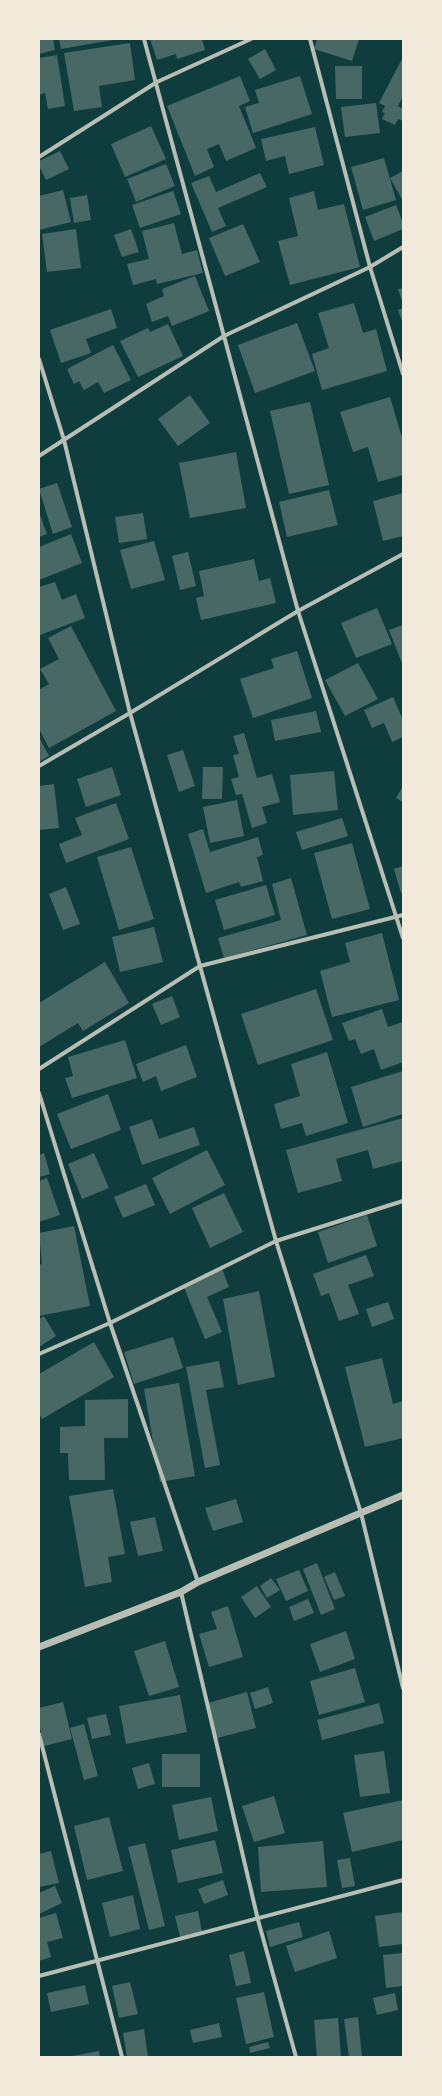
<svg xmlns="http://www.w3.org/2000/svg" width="442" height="2096" font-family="'Zilla Slab',serif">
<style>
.building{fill:#486865}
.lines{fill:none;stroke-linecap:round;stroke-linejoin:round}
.minor{stroke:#b8beb3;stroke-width:4}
.tertiary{stroke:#b8beb3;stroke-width:7}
</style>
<rect width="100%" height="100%" fill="#0f3d3e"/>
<g class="building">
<path d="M39 39H53L55 50 39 54Z"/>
<path d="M59 39H113V40L61 49Z"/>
<path d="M150 39H202L205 50 177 59 176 54 157 60Z"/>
<path d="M317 39H359L352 61 314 49Z"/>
<path d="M130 43 135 80 99 86 102 107 74 111 64 53Z"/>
<path d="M265 49 276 70 260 79 248 59Z"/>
<path d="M57 55 65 106 48 109 45 93 39 95V58Z"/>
<path d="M403 57V96L398 106 403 109V121L398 119 395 125 382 119 385 113 382 112 385 106 379 103Z"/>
<path d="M335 66H362V99H336Z"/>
<path d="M240 76 250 101 239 106 256 148 226 161 219 144 207 149 214 167 195 176 167 106Z"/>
<path d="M300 76 312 114 253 133 245 107 259 103 255 90Z"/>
<path d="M376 103 380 133 345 137 341 107Z"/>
<path d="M151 126 166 159 125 177 111 144Z"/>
<path d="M315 127 324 165 289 174 285 156 266 161 261 139Z"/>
<path d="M60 151 69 169 46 180 39 166V161Z"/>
<path d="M384 158 396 200 363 210 351 167Z"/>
<path d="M166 164 175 186 136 202 127 179Z"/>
<path d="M403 171V201L390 178Z"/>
<path d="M260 173 267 187 218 208 226 226 212 232 191 183 209 176 216 192Z"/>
<path d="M63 190 71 222 39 230V196Z"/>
<path d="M173 191 181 214 140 228 132 205Z"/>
<path d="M314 191 318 210 344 204 360 267 290 285 278 241 298 236 289 198Z"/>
<path d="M87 195 91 220 74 223 70 198Z"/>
<path d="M396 205 403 223V229L374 241 365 217Z"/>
<path d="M174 223 182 254 197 250 203 273 157 284 156 279 133 285 127 264 149 259 142 231Z"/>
<path d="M243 224 260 262 225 276 209 238Z"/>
<path d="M76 229 81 268 47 272 42 234Z"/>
<path d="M131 229 139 252 122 257 114 235Z"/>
<path d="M195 276 209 311 172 326 168 316 152 322 146 304 164 296 162 289Z"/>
<path d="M403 288V304L398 289Z"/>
<path d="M354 303 363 333 376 329 387 371 322 390 312 354 329 348 318 313Z"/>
<path d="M403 308V324L398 310Z"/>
<path d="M111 309 117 328 86 339 91 353 61 363 50 330Z"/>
<path d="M297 323 315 371 255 393 238 345Z"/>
<path d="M168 324 183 356 138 377 120 341 148 328 150 332Z"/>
<path d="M113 345 131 380 104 393 98 382 84 390 79 381 74 384 67 369Z"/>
<path d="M190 395 210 423 178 446 158 419Z"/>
<path d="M390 397 403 441V475L378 482 368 447 353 452 340 412Z"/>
<path d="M310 402 329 485 289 494 270 411Z"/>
<path d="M236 452 246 508 190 518 179 463Z"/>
<path d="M57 483 72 527 53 534 39 489Z"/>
<path d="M329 490 338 525 287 537 279 502Z"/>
<path d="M403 493V536L383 541 373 501Z"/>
<path d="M39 512 47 534 39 537Z"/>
<path d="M143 513 147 539 119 543 115 517Z"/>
<path d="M71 534 82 563 39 580V547Z"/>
<path d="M154 541 165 580 131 589 120 550Z"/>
<path d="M188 552 196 586 180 590 172 556Z"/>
<path d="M254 559 259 581 270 578 276 603 201 620 196 598 204 596 199 571Z"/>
<path d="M55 582 62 600 76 594 85 618 40 635 39 587Z"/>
<path d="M377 608 392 644 356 658 341 623Z"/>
<path d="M403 625V666L389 630Z"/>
<path d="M71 626 116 711 49 748 39 729V690L49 684 40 669 59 659 48 638Z"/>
<path d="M297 651 312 698 253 718 240 679 274 668 271 659Z"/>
<path d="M358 663 378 699 345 716 325 680Z"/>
<path d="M393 697 403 720V737L392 742 384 723 372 728 364 710Z"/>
<path d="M316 711 321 732 275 741 271 720Z"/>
<path d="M244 733 257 778 272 774 280 802 262 807 267 823 252 828 242 794 236 795 231 779 239 777 233 755 239 754 233 736Z"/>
<path d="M39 737 49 756 39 762Z"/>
<path d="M183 750 195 786 179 792 167 755Z"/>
<path d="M112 767 121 795 86 807 77 779Z"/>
<path d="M203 767H223L222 799H202Z"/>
<path d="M334 771 338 810 293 815 290 775Z"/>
<path d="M54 784 59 828 39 830V786Z"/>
<path d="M403 786V802L396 798Z"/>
<path d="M237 800 244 836 210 843 203 807Z"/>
<path d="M116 803 129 839 66 863 59 844 82 835 75 818Z"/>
<path d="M342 818 348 836 302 850 296 832Z"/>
<path d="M203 829 210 852 258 837 263 855 257 857 263 881 241 887 239 882 206 893 188 834Z"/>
<path d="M352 843 370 909 332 919 314 853Z"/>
<path d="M131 847 154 919 119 930 97 857Z"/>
<path d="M403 866V892L401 893 394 869Z"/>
<path d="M291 878 307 935 224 958 218 938 281 920 272 884Z"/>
<path d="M266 885 275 915 224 930 215 900Z"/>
<path d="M66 887 80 924 63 930 49 894Z"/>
<path d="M154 927 163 962 120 972 112 937Z"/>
<path d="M382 933 399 1000 332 1017 320 971 350 962 345 943Z"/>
<path d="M105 962 129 1003 83 1031 78 1023 39 1047V1003Z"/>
<path d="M316 989 333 1040 258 1065 241 1014Z"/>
<path d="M172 996 180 1017 161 1025 152 1004Z"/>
<path d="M382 1009 388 1027 403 1022V1062L381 1070 374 1049 361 1054 355 1039 349 1041 342 1023Z"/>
<path d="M125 1040 137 1078 72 1098 65 1078 73 1076 68 1057Z"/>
<path d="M186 1045 197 1077 161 1091 156 1076 143 1082 136 1064Z"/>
<path d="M327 1052 348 1123 306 1136 302 1123 281 1129 274 1104 300 1096 291 1064Z"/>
<path d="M403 1071V1114L363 1127 351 1087Z"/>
<path d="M108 1094 121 1130 71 1149 57 1114Z"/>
<path d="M403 1118V1161L373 1169 368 1150 336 1159 342 1181 298 1193 286 1150Z"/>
<path d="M152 1119 159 1139 194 1127 200 1145 142 1165 129 1127Z"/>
<path d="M207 1150 225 1185 170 1214 152 1178Z"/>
<path d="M44 1153 50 1174 39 1177V1155Z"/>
<path d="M94 1153 109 1188 82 1199 68 1164Z"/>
<path d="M47 1178 60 1215 39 1222V1181Z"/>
<path d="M146 1184 155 1205 123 1218 114 1197Z"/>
<path d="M224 1193 243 1232 210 1248 192 1208Z"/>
<path d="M367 1215 377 1246 328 1263 318 1232Z"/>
<path d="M74 1226 90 1306 39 1316V1265L42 1264 39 1233Z"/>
<path d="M366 1255 374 1276 348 1285 359 1314 339 1321 329 1293 321 1296 313 1274Z"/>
<path d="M222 1269 229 1287 207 1297 222 1332 205 1339 183 1285Z"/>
<path d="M259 1291 275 1377 238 1385 223 1299Z"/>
<path d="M388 1302 394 1319 372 1327 366 1309Z"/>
<path d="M44 1316 56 1336 39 1347V1319Z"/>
<path d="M173 1337 183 1368 134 1384 124 1352Z"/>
<path d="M94 1342 114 1377 42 1419 39 1414V1374Z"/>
<path d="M382 1358 393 1404 403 1401V1438L365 1447 345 1367Z"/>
<path d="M219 1361 224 1387 206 1390 220 1465 205 1468 186 1367Z"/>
<path d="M179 1383 195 1476 160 1482 144 1389Z"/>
<path d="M128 1399V1438H104L105 1480H69L68 1453H60V1427L85 1426V1400Z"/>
<path d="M113 1489 125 1554 108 1557 112 1582 85 1587 69 1496Z"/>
<path d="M236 1499 243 1522 213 1531 205 1508Z"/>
<path d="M155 1517 163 1551 138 1556 130 1522Z"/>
<path d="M317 1563 335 1609 321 1615 303 1569Z"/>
<path d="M299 1570 308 1591 286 1601 276 1579Z"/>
<path d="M335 1572 345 1596 334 1600 324 1577Z"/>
<path d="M271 1578 280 1590 267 1598 260 1586Z"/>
<path d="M257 1586 271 1607 255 1618 241 1597Z"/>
<path d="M308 1599 314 1613 294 1621 289 1607Z"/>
<path d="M228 1606 243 1657 209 1667 199 1634 217 1629 211 1612Z"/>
<path d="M346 1631 355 1659 320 1672 310 1644Z"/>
<path d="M165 1641 179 1687 149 1696 134 1651Z"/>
<path d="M355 1668 365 1702 319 1715 310 1681Z"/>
<path d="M268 1687 273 1703 255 1709 250 1693Z"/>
<path d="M247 1692 256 1728 217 1738 208 1703Z"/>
<path d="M180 1695 187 1732 126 1744 119 1706Z"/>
<path d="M63 1702 72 1739 44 1746 39 1724V1708Z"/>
<path d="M379 1703 384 1723 322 1740 317 1720Z"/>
<path d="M106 1714 111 1735 92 1739 87 1718Z"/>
<path d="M84 1724 98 1776 84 1780 70 1728Z"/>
<path d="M384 1751 390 1793 360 1797 354 1755Z"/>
<rect x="162" y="1754" width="38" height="33"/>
<path d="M149 1763 155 1784 138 1789 132 1768Z"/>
<path d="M274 1796 285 1833 254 1842 242 1806Z"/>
<path d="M211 1797 218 1831 179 1840 172 1805Z"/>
<path d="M403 1800V1840L352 1852 343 1813Z"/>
<path d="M109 1817 123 1871 87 1880 74 1826Z"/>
<path d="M215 1840 223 1873 178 1883 171 1850Z"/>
<path d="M323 1841 327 1887 261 1892 258 1847Z"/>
<path d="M145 1843 165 1926 149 1930 128 1847Z"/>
<path d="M51 1851 59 1883 39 1887V1854Z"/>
<path d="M350 1858 355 1886 342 1888 337 1860Z"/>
<path d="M223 1880 228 1895 204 1904 198 1889Z"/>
<path d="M55 1886 62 1903 39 1914V1893Z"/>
<path d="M133 1895 140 1929 110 1937 102 1903Z"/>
<path d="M198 1911 202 1932 180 1937 175 1916Z"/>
<path d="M403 1912V1944L379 1947 375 1916Z"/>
<path d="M56 1913 63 1938 47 1942 51 1957 39 1961V1918Z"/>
<path d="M299 1922 303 1937 270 1947 266 1931Z"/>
<path d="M329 1931 337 1958 295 1972 286 1946Z"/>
<path d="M244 1951 251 1983 236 1986 229 1955Z"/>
<path d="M403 1953V1986L386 1988 383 1955Z"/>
<path d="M130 1982 138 2014 119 2018 112 1986Z"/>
<path d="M85 1985 89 2004 51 2012 47 1993Z"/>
<path d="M264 1992 274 2037 246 2044 236 1998Z"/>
<path d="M395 1993 398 2010 377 2015 373 1998Z"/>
<path d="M358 2017 362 2057H349L344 2019Z"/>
<path d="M338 2018 341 2057H317L314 2020Z"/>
<path d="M219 2023 222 2037 193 2043 190 2030Z"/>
<path d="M144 2029 148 2057H127L123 2033Z"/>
<path d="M268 2042 270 2048 250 2053 249 2047Z"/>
<path d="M99 2051 100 2057H72V2056Z"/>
</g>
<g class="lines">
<g class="minor">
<path d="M144 39 298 611 403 938"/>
<path d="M310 39 370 267 403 374"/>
<path d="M39 157 157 82 251 39"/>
<path d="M39 359 64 440 130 713 276 1241 361 1513 403 1688"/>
<path d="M39 456 224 336 370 267 403 247"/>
<path d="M39 766 130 713 298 611 403 554"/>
<path d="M39 1069 200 966 403 915"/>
<path d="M39 1093 110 1323 198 1582"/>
<path d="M39 1354 110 1323 276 1241 403 1201"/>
<path d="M181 1592 258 1920 296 2057"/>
<path d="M39 1734 122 2057"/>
<path d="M39 1976 403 1880"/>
</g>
<path class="tertiary" d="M39 1647 181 1592 198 1582 403 1495"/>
</g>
<rect width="442" height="2096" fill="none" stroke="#f1e9da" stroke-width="80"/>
</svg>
